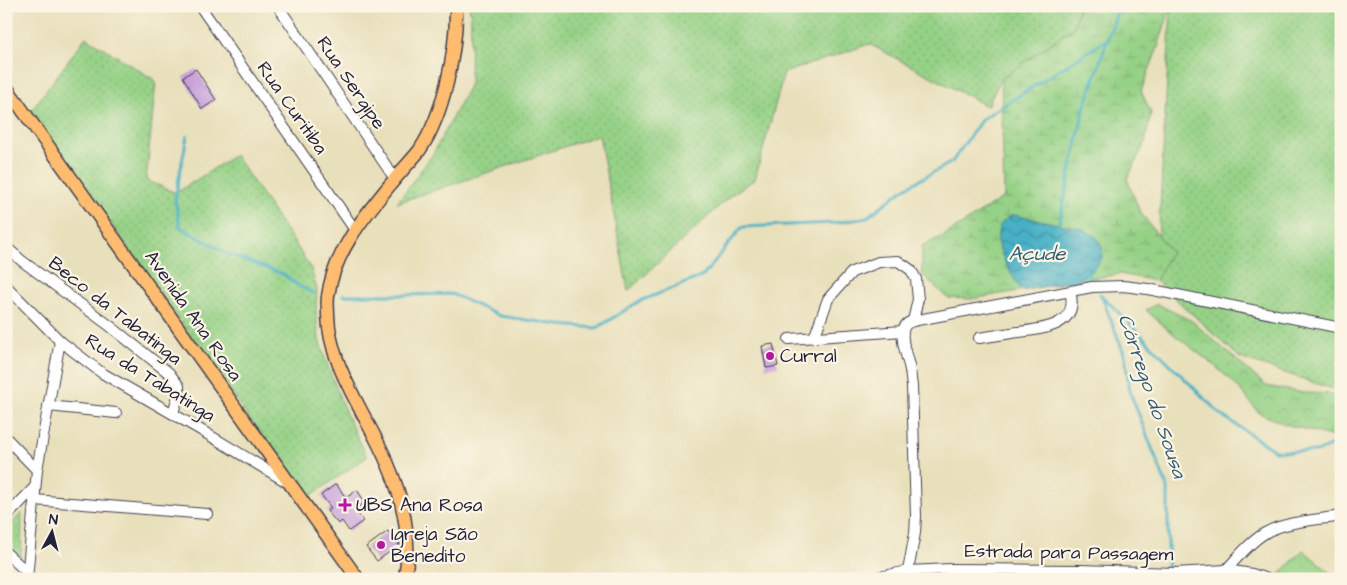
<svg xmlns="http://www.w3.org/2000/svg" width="1347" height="585" font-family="'Architects Daughter',sans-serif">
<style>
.grass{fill:url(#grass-dots);stroke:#5c7a60}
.wetland{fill:url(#wetland-marsh);stroke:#5c7a60}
.park{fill:url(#park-crowns);stroke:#5c7a60}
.water{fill:url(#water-waves);stroke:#346980}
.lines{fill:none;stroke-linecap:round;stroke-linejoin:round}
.stream{stroke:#47b0c6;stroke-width:3}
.building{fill:#c298d9}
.minor-casing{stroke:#403e4e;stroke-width:12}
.major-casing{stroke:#403e4e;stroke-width:15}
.minor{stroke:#fff;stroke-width:10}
.major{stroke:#febc70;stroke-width:12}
.poi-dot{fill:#b5179e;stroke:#fcf5e5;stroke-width:2}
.labels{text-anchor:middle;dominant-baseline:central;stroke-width:4.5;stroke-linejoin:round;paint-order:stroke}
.street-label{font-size:19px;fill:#22223b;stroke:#fcf5e5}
.poi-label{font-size:19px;fill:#22223b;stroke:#fcf5e5;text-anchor:start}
.water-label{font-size:20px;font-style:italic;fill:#315b73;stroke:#fcf5e5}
</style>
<defs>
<pattern id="grass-dots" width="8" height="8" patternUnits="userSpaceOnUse" patternTransform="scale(1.25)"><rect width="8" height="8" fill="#95d186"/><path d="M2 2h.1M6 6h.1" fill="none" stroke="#80b375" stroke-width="1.8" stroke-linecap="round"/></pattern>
<pattern id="wetland-marsh" width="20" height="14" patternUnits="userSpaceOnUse" patternTransform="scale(1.25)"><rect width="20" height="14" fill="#95d186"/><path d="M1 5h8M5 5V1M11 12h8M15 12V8" fill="none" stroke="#80b375"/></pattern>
<pattern id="park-crowns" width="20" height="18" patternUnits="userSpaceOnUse" patternTransform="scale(1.25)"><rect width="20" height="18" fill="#95d186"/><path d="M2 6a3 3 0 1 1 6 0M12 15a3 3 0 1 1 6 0" fill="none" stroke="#80b375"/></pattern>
<pattern id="water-waves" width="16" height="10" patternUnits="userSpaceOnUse" patternTransform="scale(1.25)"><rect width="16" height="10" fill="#47b0c6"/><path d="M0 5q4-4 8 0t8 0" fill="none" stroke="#3b8fa2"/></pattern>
</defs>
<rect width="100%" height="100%" fill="#fcf5e5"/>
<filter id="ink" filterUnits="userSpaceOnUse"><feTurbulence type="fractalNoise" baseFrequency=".02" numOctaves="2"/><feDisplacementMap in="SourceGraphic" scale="10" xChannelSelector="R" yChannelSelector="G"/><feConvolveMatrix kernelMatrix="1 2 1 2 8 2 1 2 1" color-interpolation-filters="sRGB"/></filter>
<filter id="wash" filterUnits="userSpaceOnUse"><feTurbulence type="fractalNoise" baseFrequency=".0096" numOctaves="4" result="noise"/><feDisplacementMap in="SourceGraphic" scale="20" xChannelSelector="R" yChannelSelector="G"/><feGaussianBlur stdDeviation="1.12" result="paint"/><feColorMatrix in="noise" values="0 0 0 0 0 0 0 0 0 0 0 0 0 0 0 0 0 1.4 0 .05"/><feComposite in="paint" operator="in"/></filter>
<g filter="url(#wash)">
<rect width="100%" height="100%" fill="#e8e0bb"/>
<g class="grass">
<path d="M469 6H1079L1074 27 1001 79 987 106 869 44 784 73 755 179 731 195 628 291 599 135 397 203 433 154 470 84 471 16Z"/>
<path d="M1171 6H1341V389L1336 390 1240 358 1156 281Z"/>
<path d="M86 37 156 81 146 180 176 193 235 155 296 245 311 269 317 289 316 313 319 340 327 364 347 416 367 457 306 499 31 111Z"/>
<path d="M22 512 21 560 6 547V530Z"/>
</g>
<path class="wetland" d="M1079 6H1171L1157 50 1141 91 1151 113 1145 143 1127 179 1140 212 1171 252 1156 281 1120 274 971 299 947 298 922 274V246L945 235 1004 197 1001 79 1074 27Z"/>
<g class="park">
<path d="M1157 304 1192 321 1266 386 1304 393 1341 394V439L1285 424 1259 413 1238 387 1215 366 1167 329 1146 310Z"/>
<path d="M1303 550 1338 579H1282L1279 575Z"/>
</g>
<path class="water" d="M1014 215 1083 229 1096 237 1102 246V258L1093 270 1074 283 1064 282 1022 291C1010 272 979 227 1014 215Z"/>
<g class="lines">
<g class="stream">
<path d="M187 136 175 199 180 227 230 255 283 274 299 286 313 293"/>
<path d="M1061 228 1059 224 1084 109 1119 6"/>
<path d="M1085 270 1090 278"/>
<path d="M1100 294 1220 414 1275 451 1317 452 1341 441"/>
<path d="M343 295H402L452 294 500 316 560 325 597 328 638 302 703 276 742 227 834 223 866 218 905 188 952 162 982 119 1108 39"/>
<path d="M1102 297 1125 356 1130 392 1168 489V560L1167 567"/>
</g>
</g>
<g id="blocks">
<g class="building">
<path d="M196 69 216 100 202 109 183 77Z"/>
<path d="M773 344 778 366 766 368 762 346Z"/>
<path d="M336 484 346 498 357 490 365 502 355 510 363 521 349 531 342 521 338 524 327 511 331 508 321 495Z"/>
<path d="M388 531 399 545 377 561 366 547Z"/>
</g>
</g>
</g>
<g filter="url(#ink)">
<use href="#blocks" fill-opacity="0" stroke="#403e4e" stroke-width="1"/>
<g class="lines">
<g class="minor-casing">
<g id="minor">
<path d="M200 6 355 230"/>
<path d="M278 6 395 179"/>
<path d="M6 247 22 261 110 326 169 373 179 386V393L173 413"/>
<path d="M6 286 60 341 102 373 199 429 287 482"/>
<path d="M814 338 828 299 852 272 879 262 898 261 911 270 916 279 918 299 913 321"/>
<path d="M979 338C992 336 1005 334 1018 332 1043 329 1080 326 1070 291"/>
<path d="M789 339 903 331"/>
<path d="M48 406 116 413"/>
<path d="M6 438 37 470"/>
<path d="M34 500 207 514"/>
<path d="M6 517 35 487"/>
<path d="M6 553 27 572"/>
<path d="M1226 570C1238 557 1250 542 1265 533 1286 521 1318 520 1341 516"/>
<path d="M908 571 915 533 916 516 912 386C911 381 911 375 910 370 908 359 898 336 905 326 908 321 917 320 923 319L1092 287 1123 286 1148 289 1341 328"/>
<path d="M27 579 37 470 60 341"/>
<path d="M870 579 908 571 951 569 1080 570 1175 573 1226 570 1252 574 1267 579"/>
</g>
</g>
<g class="major-casing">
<g id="major">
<path d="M6 87 358 579"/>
<path d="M405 579C414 521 395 473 368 424 350 389 329 355 328 315 328 309 327 302 328 296 334 251 366 214 394 180 402 170 411 161 419 151 444 115 457 50 456 6"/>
</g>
</g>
<use href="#minor" class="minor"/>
<use href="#major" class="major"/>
</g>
</g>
<g class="poi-dot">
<circle cx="770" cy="356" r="5"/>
<path d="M342.5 497.5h5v5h5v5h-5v5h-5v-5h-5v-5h5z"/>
<circle cx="381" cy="545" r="5"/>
</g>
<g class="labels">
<g class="street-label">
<text transform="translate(351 83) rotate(56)">Rua Sergipe</text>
<text transform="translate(292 108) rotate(55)">Rua Curitiba</text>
<text transform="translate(115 311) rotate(38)">Beco da Tabatinga</text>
<text transform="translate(193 316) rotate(55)">Avenida Ana Rosa</text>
<text transform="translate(150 378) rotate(32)">Rua da Tabatinga</text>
<text transform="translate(1069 553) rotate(1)">Estrada para Passagem</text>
</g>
<g class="poi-label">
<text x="780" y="356">Curral</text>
<text x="356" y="505">UBS Ana Rosa</text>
<text x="391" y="534">Igreja São<tspan x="391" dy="22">Benedito</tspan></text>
</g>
<g class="water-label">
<text x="1037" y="254">Açude</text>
<text transform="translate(1152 396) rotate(71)">Córrego do Sousa</text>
</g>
</g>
<rect width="1347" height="585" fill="none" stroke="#fcf5e5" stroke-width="25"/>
<g transform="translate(52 532) rotate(7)" stroke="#fcf5e5" stroke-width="4" paint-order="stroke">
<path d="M0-4L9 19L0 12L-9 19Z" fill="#22223b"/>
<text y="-8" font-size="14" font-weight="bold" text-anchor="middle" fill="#22223b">N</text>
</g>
</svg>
